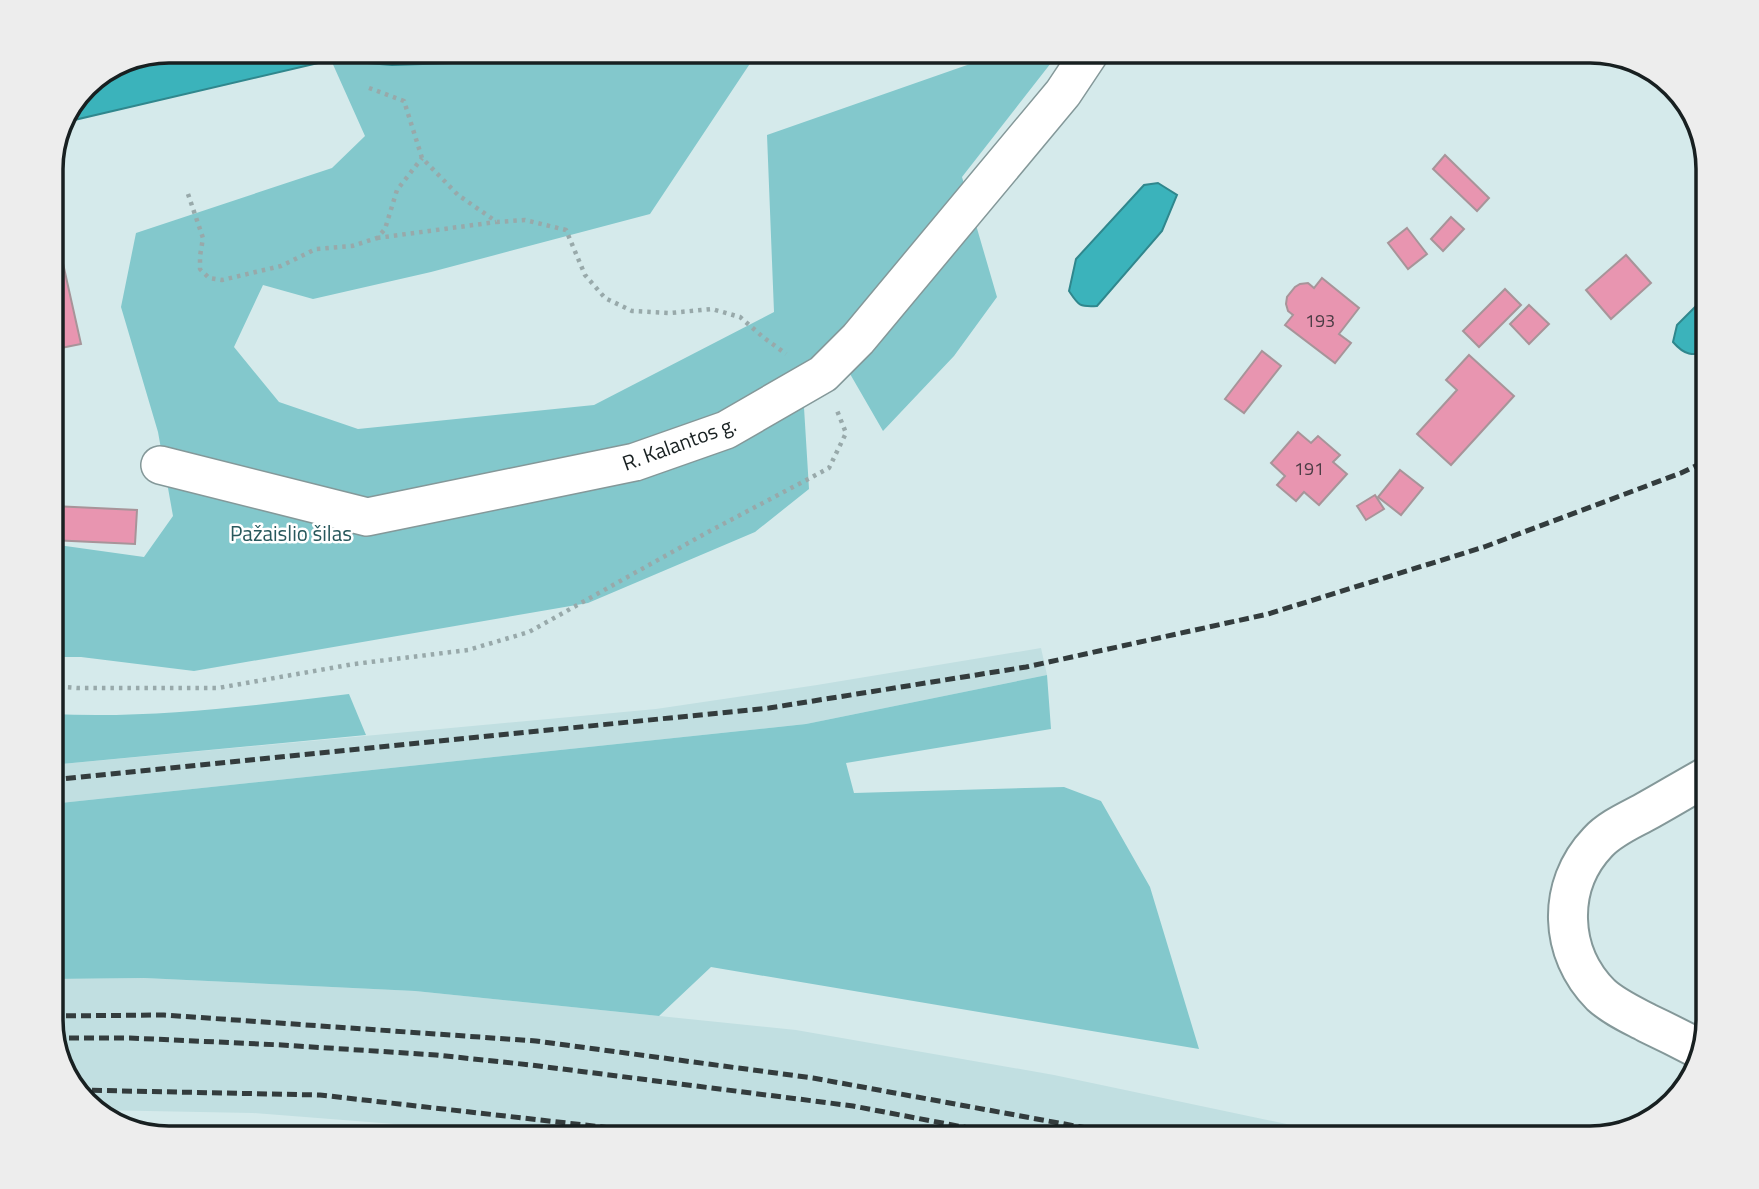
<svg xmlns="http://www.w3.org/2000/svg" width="1759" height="1189" font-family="'Titillium Web',sans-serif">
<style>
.built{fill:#c1dfe1}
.green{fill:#83c8cc}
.water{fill:#3bb3bb;stroke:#30878d;stroke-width:2}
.building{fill:#e895b0;stroke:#a79499;stroke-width:2}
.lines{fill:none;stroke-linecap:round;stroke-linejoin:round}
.minor-casing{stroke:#849899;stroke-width:40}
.primary-casing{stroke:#849899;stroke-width:42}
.path{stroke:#98a9aa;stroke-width:4.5;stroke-dasharray:3.5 5;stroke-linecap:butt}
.minor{stroke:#fff;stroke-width:37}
.primary{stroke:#fff;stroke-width:38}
.rail{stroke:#333c3d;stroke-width:5;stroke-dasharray:10 5;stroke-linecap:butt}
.labels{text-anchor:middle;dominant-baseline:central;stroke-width:5;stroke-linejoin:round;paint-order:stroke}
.number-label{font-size:18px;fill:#4c3d45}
.street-label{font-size:21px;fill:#182021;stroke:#fff}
.park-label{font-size:21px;fill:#27585c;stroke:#fff}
.rim{fill:none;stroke:#182021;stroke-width:3.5}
</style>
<rect width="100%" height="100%" fill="#d5eaeb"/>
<g class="built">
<path d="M1041 648 1047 675 806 724 51 804V765L656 709 817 685Z"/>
<path d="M144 978 415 991 796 1030 1054 1075 1296 1126 1450 1136 1458 1138H548L509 1133 253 1113 95 1110 66 1079 51 1027V979Z"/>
</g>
<g class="green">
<path d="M976 54H1058L962 177 997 297 954 356 883 431 842 360 802 375 809 489 755 532 588 603 194 671 81 657H51V544L144 557 173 516 158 432 121 307 136 233 332 168 365 136 331 60 392 65 452 63 474 58 755 56 650 214 431 272 313 299 263 285 234 347 279 402 358 429 594 405 774 312 767 135 970 64Z"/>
<path d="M1047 675 1051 729 846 763 854 793 1064 787 1101 801 1150 887 1199 1049 711 967 659 1016 415 991 144 978 51 979V804L806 724Z"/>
<path d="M349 694 366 735 51 765V714C151 719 250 706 349 694Z"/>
</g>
<g class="water">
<path d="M474 58 452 63 392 65 331 60 70 121 86 85 124 60Z"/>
<path d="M1158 183 1177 195 1162 231 1097 306C1079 307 1079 306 1069 291L1076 259 1144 185Z"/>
<path d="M1708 296V353C1692 355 1685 356 1673 342L1677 325 1700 302Z"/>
</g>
<g class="building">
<path d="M1445 155 1489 198 1477 211 1433 169Z"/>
<path d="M1451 217 1464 229 1443 251 1431 239Z"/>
<path d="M1407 228 1427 254 1408 269 1388 243Z"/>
<path d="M60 250 81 344 51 350V252Z"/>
<path d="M1626 255 1651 283 1611 319 1586 290Z"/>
<path d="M1322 278 1359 308 1339 334 1351 343 1335 363 1285 325 1293 315 1288 311 1286 304 1287 297 1295 287 1300 284 1308 283 1314 288Z"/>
<path d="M1505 289 1521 305 1479 347 1463 331Z"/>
<path d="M1529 305 1549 324 1529 344 1510 324Z"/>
<path d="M1262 351 1281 366 1244 413 1225 399Z"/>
<path d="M1469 355 1514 396 1451 465 1417 434 1457 390 1446 380Z"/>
<path d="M1298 432 1311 443 1318 436 1340 455 1333 462 1347 474 1319 505 1304 492 1296 501 1277 485 1285 476 1271 463Z"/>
<path d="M1400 470 1423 488 1401 515 1378 497Z"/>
<path d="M1375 495 1384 509 1366 520 1357 506Z"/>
<path d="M53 506 137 510 135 544 51 540Z"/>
</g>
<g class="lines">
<g class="minor-casing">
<path id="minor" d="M160 465 367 517 635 462 726 430 823 374 858 339 1063 93 1089 54"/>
</g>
<g class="primary-casing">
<path id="primary" d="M1699 1049C1682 1040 1664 1031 1647 1023 1632 1015 1614 1007 1601 995 1559 953 1556 886 1598 842 1610 829 1628 821 1643 813 1665 801 1686 788 1708 776"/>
</g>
<g class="path">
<path d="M369 88 404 101 422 158 458 195 497 222 525 220 566 230 585 275 605 298 632 311 670 313 712 309 740 317 763 337 786 354"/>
<path d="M188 194 203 238 200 256V269L209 278 222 280 281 266 316 249 352 246 377 238 385 229 397 190 422 158"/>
<path d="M377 238 496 222"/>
<path d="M51 686 78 688H218L354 664 468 650 529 632 708 532 829 468 846 433 836 408"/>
</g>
<use href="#minor" class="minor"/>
<use href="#primary" class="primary"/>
<g class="rail">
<path d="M51 780 769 708 1026 667 1268 614 1484 547 1681 473 1708 460"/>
<path d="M51 1016 164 1015 536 1041 813 1078 1141 1138"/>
<path d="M54 1038H130L282 1045 436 1055 531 1065 853 1106 1021 1138"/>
<path d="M77 1090 320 1095 699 1138"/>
</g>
</g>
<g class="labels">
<g class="number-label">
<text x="1320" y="320">193</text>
<text x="1309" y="468">191</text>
</g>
<g class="street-label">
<text transform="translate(679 443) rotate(-20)">R. Kalantos g.</text>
</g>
<g class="park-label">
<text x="291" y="533">Pažaislio šilas</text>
</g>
</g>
<path d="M0 0H1759V1189H0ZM169 63H1590A106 106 0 0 1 1696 169V1020A106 106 0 0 1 1590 1126H169A106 106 0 0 1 63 1020V169A106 106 0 0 1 169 63Z" fill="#ededed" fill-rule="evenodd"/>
<path class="rim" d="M169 63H1590A106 106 0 0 1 1696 169V1020A106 106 0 0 1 1590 1126H169A106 106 0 0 1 63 1020V169A106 106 0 0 1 169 63Z"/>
</svg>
